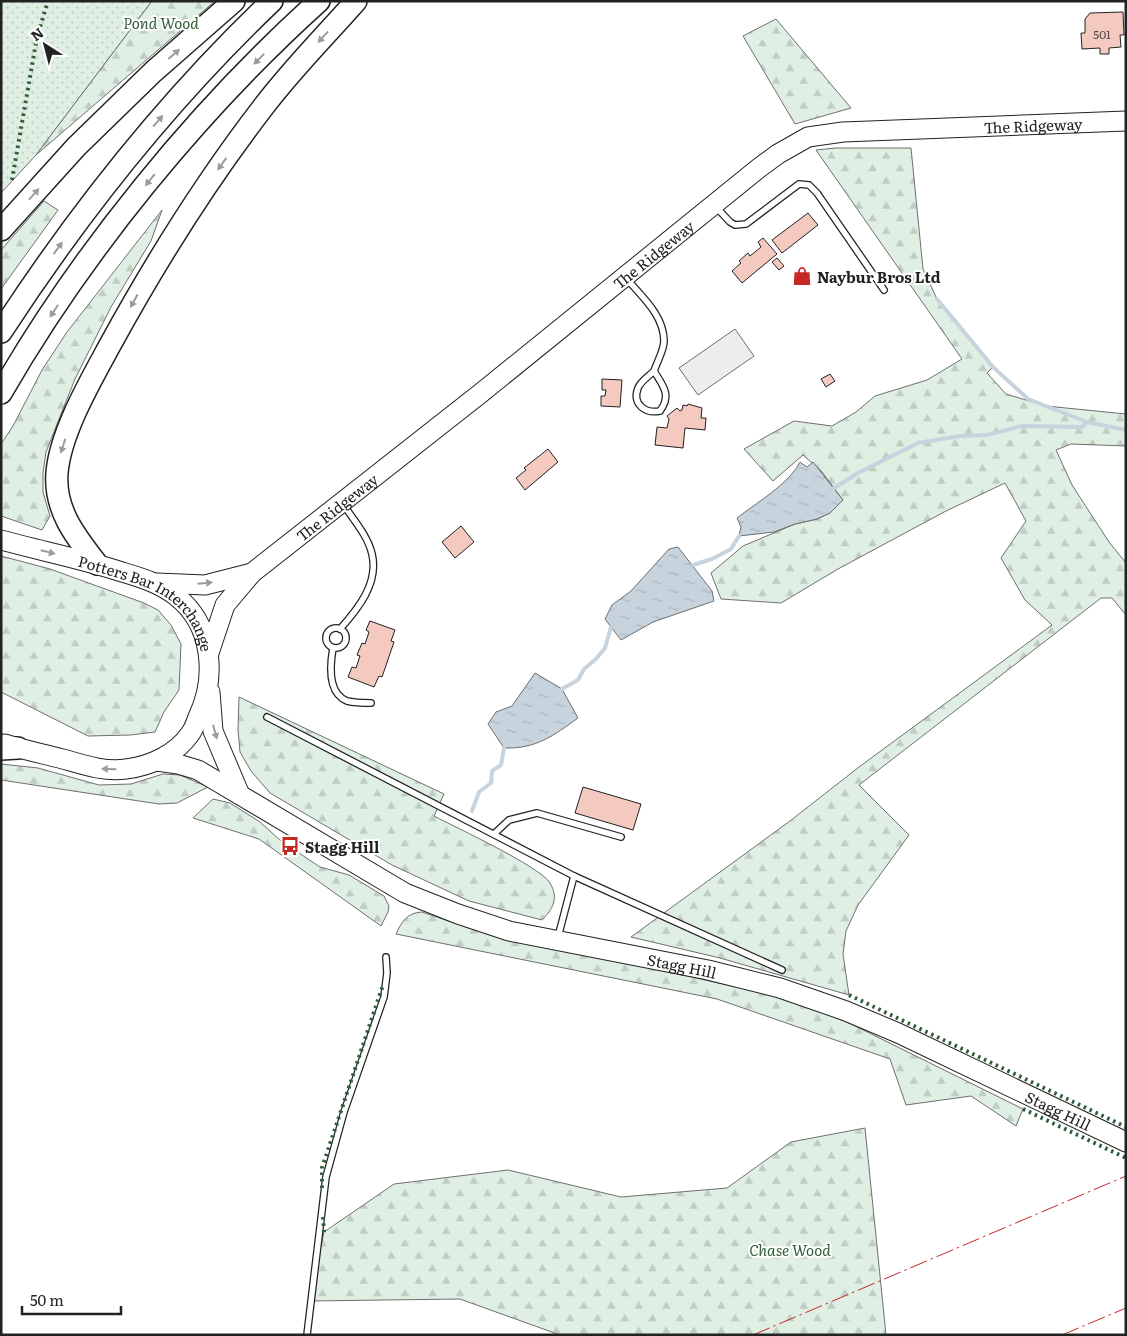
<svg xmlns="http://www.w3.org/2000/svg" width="1127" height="1336" font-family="Literata,serif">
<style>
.grass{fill:url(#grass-dots);stroke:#6f6f6f}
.forest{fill:url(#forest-firs);stroke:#6f6f6f}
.parking{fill:#ededed;stroke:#6f6f6f}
.water{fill:url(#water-ripples);stroke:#6f6f6f}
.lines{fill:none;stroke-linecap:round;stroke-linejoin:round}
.stream{stroke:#c7d3dd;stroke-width:4}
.building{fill:#f3c9c0;stroke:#222}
.lane-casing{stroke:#222;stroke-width:8}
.primary-casing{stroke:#222;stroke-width:21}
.highway-casing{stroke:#222;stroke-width:24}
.lane{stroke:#fff;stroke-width:5.5}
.primary{stroke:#fff;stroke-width:19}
.highway{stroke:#fff;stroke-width:21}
.hedge{stroke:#2f5e38;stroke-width:4;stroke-dasharray:2.5 4;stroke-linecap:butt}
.power{stroke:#c62828;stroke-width:1;stroke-dasharray:18 4 2.5 4;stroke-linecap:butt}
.oneway{fill:#9c9c9c}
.labels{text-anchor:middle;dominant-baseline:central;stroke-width:4;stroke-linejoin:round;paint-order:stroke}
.number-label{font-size:12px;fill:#564c4a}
.park-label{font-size:15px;font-style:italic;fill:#2f5e38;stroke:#fff}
.street-label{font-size:15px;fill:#222;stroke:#fff}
.poi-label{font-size:15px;font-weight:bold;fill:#222;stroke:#fff;text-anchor:start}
</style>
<defs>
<pattern id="grass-dots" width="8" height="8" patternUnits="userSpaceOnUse" patternTransform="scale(1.25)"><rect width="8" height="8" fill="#e0efe3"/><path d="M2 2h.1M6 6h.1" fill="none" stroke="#c0cdc2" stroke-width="1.8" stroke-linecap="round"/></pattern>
<pattern id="forest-firs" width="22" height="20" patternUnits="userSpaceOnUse" patternTransform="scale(1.25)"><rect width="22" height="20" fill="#e0efe3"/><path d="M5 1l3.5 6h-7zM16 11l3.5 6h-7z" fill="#c0cdc2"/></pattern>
<pattern id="water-ripples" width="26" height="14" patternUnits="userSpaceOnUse" patternTransform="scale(1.25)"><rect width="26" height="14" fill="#c7d3dd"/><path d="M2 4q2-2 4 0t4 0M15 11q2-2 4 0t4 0" fill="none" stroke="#abb5bd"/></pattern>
</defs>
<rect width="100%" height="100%" fill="#fff"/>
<path class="grass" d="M1 1H152L36 155 1 193Z"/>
<g class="forest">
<path d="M152 1H215L36 155Z"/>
<path d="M776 19 851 108 795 124 743 36Z"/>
<path d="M836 148H911L923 269 937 299 993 367 987 373 1006 394 1046 406 1126 414V446L1071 444 1056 450 1072 485 1109 542 1126 563V615L1112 598H1101L859 785 909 835 858 905 846 931 843 954 849 995 720 958 631 937 790 821 859 767 1052 625 1025 600 1001 558 1026 521 1005 483 946 511 838 569 781 603 721 599 711 573 743 546 795 524 817 519 830 513 843 500 822 472 803 455 773 481 744 449 794 421 832 426 856 412 875 396 927 380 962 359 816 150Z"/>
<path d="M44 201 58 210 1 289V250Z"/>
<path d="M162 210 151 241 111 307 75 379 46 452 43 473V492L50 516 42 530 1 516V444L13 426 42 370 67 332Z"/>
<path d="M1 556 50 569 144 603 158 610 171 625 181 644 179 690 164 712 155 732 131 735 88 736 1 692Z"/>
<path d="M239 697 444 794 434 816C455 827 541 867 550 883 559 898 553 909 542 920L469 901 392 865 270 793 251 771 240 752 238 730Z"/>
<path d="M1 764 38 768 99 785 131 784 163 774 180 775 208 787 177 803 159 804 1 780Z"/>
<path d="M213 799 230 803 260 822 281 841 320 867 349 875 384 896 389 906 388 912 381 926 259 839 193 818Z"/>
<path d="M422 912 478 931 556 949 634 964 781 997 841 1019 1023 1109 1016 1126 971 1096 906 1105 890 1059 717 999 396 934C402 921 407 913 422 912Z"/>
<path d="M865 1128 886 1335H560L460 1299 309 1301 324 1232 394 1184 508 1170 621 1197 727 1188 791 1142Z"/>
</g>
<path class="parking" d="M735 329 754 356 698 395 679 368Z"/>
<g class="water">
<path d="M800 462 807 467 813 462 843 500 830 513 817 519 795 524 774 532 739 536 741 527 737 518C756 503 789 484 800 462Z"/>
<path d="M678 547 712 591 714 601 653 622 621 640 605 619 612 605 631 591 669 549Z"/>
<path d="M535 673 562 689 578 718C553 736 536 749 504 748L488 724 496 712 512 706Z"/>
</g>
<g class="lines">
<g class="stream">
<path d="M937 299 993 367 1028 399 1087 422 1126 430"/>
<path d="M834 488 858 473 918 443 960 436 987 435 1022 426 1082 427 1087 422"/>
<path d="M693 565 712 559 731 549 739 536"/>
<path d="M562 689 578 680 584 669 595 660 605 648 611 627"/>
<path d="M472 811 479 792 491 783 492 771 501 765 504 748"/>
</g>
</g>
<g class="building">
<path d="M1123 12 1124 35H1120L1121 47 1109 48V54H1100V48L1082 49 1081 33H1085V19L1090 13Z"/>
<path d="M808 213 818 225 782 253 772 240Z"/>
<path d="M763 238 777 254 742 283 732 271 741 263 739 261 748 253 750 256 761 247 758 242Z"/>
<path d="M777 258 784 266 779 270 772 262Z"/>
<path d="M830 374 835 381 826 387 821 379Z"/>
<path d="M602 379 622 380 620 407 601 406V396H605L606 390H602Z"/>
<path d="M688 404 702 408 701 418H706L705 430 685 428 683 448 655 445 657 427 667 428 669 419 667 416 677 408 680 411 682 410 683 405 687 406Z"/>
<path d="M548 449 558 462 525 490 516 478 526 470 524 468Z"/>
<path d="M461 526 474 542 455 558 442 542Z"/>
<path d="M370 621 395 630 391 641 394 642 382 677 379 676 374 687 348 677 352 667 356 668 360 656 357 655 362 643 365 644 369 632 366 630Z"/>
<path d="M583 787 641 804 633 830 575 813Z"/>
</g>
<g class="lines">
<g class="lane-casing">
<g id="lane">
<path d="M716 207 730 222 735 225 746 224 799 184 809 185 817 193 884 290"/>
<path d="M626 278C641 296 664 315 664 341 664 350 657 362 654 371 663 386 672 395 660 411 645 414 632 404 638 388 640 382 649 376 654 371"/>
<circle cx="336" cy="638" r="10"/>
<path d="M340 629C358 609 379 583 372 554 368 536 353 519 343 504"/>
<path d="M333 648C330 665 327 693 347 701 355 703 363 703 371 703"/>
<path d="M267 717 574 876 782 970"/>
<path d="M494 834 509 820 537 813 621 837"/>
<path d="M558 937 574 876"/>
<path d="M307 1335 326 1177 344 1112 384 997 387 973 386 957"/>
</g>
</g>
<g class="primary-casing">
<g id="primary">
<path id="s1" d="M1 540C41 551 82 559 122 572 142 578 159 583 176 596 213 625 217 677 198 717 196 722 194 729 190 734 176 754 151 766 126 769 104 772 84 765 63 759 44 754 24 750 5 744"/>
<path d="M157 583 205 585 252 573"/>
<path id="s2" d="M209 653 225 605 252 573 481 393 759 168 778 154 808 137 843 132 1126 121"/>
<path d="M210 692 213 731 240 795"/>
<path id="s3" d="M157 761 178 764 198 770 405 893 458 914 509 931 708 970 780 988 846 1011 898 1033 1126 1142"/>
</g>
</g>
<g class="highway-casing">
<g id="highway">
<path d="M1 230 76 147 153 72 234 1"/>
<path d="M1 332C79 212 168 100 272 1"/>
<path d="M1 393C82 252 198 110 319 1"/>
<path d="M97 564C76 537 54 510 57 473 60 433 91 380 110 345 156 261 206 181 264 106 292 69 325 36 356 1"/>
<path d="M1 749 18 748"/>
</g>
</g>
<use href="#lane" class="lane"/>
<use href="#primary" class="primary"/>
<use href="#highway" class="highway"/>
<g class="hedge">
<path d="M12 180 37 37 48 1"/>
<path d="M849 995 1126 1127"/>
<path d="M1023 1109 1126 1158"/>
<path d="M322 1188V1168L383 985"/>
<path d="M323 1217 324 1232"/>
</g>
<g class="power">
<path d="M753 1335 1126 1176"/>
<path d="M1062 1335 1126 1308"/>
</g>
</g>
<defs><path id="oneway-solid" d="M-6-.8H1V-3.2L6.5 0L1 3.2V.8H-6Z" transform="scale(1.25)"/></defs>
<g class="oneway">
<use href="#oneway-solid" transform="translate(323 37) rotate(133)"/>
<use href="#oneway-solid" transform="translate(174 54) rotate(-41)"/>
<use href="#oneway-solid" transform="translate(259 59) rotate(134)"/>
<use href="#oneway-solid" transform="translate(158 121) rotate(-49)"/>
<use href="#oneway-solid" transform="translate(222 164) rotate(125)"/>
<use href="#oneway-solid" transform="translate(150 180) rotate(129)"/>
<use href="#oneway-solid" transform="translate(34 194) rotate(-48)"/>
<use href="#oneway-solid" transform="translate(58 248) rotate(-54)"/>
<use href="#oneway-solid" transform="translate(134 301) rotate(119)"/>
<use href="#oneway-solid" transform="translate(54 311) rotate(123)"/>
<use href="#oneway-solid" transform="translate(63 446) rotate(108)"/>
<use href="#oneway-solid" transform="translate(48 552) rotate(14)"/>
<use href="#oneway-solid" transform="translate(205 583) rotate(-5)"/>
<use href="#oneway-solid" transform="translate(215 732) rotate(75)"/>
<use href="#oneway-solid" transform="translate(109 769) rotate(-179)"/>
</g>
<defs>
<g id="shop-bare" transform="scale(1.5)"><path d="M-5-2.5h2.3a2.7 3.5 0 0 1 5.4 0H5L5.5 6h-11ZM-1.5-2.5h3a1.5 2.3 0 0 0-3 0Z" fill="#c62828" stroke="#fff" stroke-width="2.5" paint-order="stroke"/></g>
<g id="bus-bare" transform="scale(1.5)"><path d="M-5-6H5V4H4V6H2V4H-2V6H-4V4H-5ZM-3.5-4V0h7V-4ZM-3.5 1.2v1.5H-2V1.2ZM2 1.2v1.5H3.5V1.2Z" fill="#c62828" stroke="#fff" stroke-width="2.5" paint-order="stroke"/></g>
</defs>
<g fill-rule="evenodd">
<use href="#shop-bare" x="802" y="276"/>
<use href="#bus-bare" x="290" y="846"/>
</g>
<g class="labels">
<g class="number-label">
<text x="1102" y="34">501</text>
</g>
<g class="park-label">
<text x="161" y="22">Pond Wood</text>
<text x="790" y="1249">Chase Wood</text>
</g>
<g class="street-label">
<text stroke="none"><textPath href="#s2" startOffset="1025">The Ridgeway</textPath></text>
<text stroke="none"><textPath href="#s2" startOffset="605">The Ridgeway</textPath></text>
<text stroke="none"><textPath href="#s2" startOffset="200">The Ridgeway</textPath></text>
<text stroke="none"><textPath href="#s1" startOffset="165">Potters Bar Interchange</textPath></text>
<text stroke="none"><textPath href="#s3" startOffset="570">Stagg Hill</textPath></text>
<text stroke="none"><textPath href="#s3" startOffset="975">Stagg Hill</textPath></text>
</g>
<g class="poi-label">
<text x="817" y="276">Naybur Bros Ltd</text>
<text x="305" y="846">Stagg Hill</text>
</g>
</g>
<rect width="1127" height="1336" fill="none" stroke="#222222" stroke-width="5"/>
<g transform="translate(45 45) rotate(324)" stroke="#ffffff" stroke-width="4" paint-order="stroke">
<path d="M0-4L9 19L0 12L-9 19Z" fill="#222222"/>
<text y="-8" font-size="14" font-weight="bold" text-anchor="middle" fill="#222222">N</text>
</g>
<path d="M22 1306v8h99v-8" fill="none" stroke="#222222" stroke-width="2.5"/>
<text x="30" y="1306" font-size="15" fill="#222222" stroke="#ffffff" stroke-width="4" paint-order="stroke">50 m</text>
</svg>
